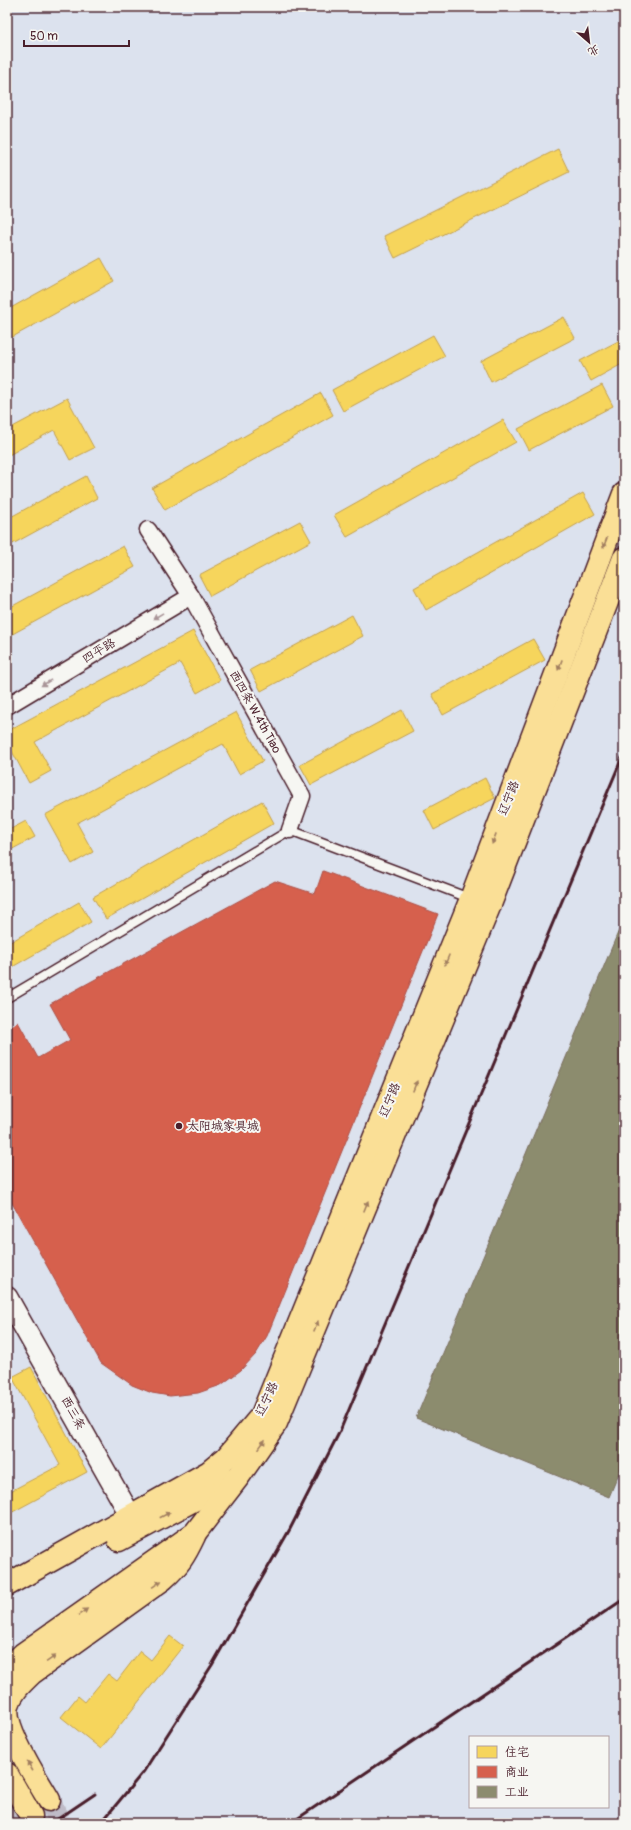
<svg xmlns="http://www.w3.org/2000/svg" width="631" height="1830" font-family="Pangolin,'LXGW WenKai TC',sans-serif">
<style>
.homes{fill:#f6d55c;stroke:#c29e4d}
.shops{fill:#d6604d;stroke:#ac4c43}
.industry{fill:#8c8c6e;stroke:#786b5a}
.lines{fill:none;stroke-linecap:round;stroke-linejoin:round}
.primary-tunnel{stroke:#bfbbc7;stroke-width:22;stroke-dasharray:22 11;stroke-linecap:butt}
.service-casing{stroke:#4a1f2b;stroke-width:11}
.minor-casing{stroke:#4a1f2b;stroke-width:19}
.tertiary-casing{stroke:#4a1f2b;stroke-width:23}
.primary-casing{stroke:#4a1f2b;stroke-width:25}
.service{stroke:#f6f6f2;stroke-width:8}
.minor{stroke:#f6f6f2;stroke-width:16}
.tertiary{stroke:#f6f6f2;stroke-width:20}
.primary{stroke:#fadf96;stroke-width:22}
.rail{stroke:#4a1f2b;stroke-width:3}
.oneway{fill:#a27f60}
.oneway2{fill:#a99598}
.poi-dot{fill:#4a1f2b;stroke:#f6f6f2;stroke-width:1.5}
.labels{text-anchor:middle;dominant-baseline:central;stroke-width:4;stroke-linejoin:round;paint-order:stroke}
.street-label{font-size:12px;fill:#4a1f2b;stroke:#f6f6f2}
.poi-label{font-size:12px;fill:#4a1f2b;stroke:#f6f6f2;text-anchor:start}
</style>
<rect width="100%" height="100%" fill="#dce2ee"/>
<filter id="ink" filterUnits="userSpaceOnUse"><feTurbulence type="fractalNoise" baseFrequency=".025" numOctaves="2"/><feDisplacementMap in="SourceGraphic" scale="8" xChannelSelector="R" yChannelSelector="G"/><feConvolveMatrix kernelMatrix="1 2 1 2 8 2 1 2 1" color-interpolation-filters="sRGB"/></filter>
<g filter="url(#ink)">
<g class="homes">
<path d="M558 149 569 172 395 258 384 236Z"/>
<path d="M101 258 114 281 7 340V310Z"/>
<path d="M564 317 575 338 491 382 481 361Z"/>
<path d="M433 335 445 356 343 411 332 390Z"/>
<path d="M624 338V363L591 381 580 361Z"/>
<path d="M602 385 613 406 529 450 518 429Z"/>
<path d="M321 393 333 415 165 510 152 488Z"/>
<path d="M67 398 94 448 70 460 54 430 7 456V430Z"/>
<path d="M503 420 516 442 347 537 334 515Z"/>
<path d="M86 476 97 498 7 547V519Z"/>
<path d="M583 493 595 514 426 610 414 588Z"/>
<path d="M300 521 311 541 210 596 199 575Z"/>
<path d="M123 546 135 567 7 637V609Z"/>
<path d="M352 615 363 636 261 691 250 670Z"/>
<path d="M193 631 220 680 197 693 180 663 35 742 51 771 29 783 7 742V731Z"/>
<path d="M533 639 545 660 443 715 432 694Z"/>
<path d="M402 710 413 731 311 785 300 765Z"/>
<path d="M236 712 263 761 239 774 223 744 77 823 93 852 72 864 45 815Z"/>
<path d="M485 778 495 798 434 830 424 810Z"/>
<path d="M262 801 274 823 106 919 93 897Z"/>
<path d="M26 821 35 837 7 852V831Z"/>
<path d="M79 902 91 922 7 970V944Z"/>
<path d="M31 1367 87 1472 7 1515V1493L60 1465 12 1377Z"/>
<path d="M170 1636 183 1646 101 1749 61 1717 78 1696 85 1702 108 1674 117 1681 140 1651 151 1660Z"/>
</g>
<path class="shops" d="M323 871 438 914 267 1336 256 1354 241 1370 221 1385 198 1393 170 1396 152 1393 132 1385 101 1363 7 1194V1029L18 1022 38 1058 70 1040 50 1004 275 881 315 894Z"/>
<path class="industry" d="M624 918V1461L609 1497 416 1418Z"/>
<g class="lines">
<g class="primary-tunnel">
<path d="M49 1800 61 1823"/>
<path d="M7 1809 15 1823"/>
</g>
<g class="service-casing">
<path id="service" d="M7 998 290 830 469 898"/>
</g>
<g class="minor-casing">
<g id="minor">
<path d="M148 530 191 596 302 796 290 830"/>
<path d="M7 706 191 596"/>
</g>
</g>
<g class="tertiary-casing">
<path id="tertiary" d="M7 1297 138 1529"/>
</g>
<g class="primary-casing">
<g id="primary">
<path d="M119 1540 233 1479"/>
<path d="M7 1585 209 1472 226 1458 262 1415 471 899 624 494"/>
<path d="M7 1669 23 1654 195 1533 239 1476 276 1423 489 907 624 558"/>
<path d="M7 1774 31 1816"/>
<path d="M49 1800C37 1779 2 1727 8 1705 12 1691 23 1682 32 1673L163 1579C179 1565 185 1555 194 1536"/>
</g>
</g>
<use href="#service" class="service"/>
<use href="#minor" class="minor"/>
<use href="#tertiary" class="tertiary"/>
<use href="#primary" class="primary"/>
<g class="rail">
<path d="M52 1823 95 1794"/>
<path d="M101 1823 144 1771 212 1665 290 1529 340 1431 624 753"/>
<path d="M291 1823 624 1599"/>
</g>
</g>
<defs><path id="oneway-solid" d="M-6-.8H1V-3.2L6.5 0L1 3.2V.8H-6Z"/></defs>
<g class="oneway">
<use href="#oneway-solid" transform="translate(605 543) rotate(111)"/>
<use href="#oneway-solid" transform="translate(560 665) rotate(111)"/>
<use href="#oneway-solid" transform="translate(494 839) rotate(111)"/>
<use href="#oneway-solid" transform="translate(447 960) rotate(112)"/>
<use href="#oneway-solid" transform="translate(415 1086) rotate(-68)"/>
<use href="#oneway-solid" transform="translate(366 1206) rotate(-68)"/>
<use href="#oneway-solid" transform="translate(316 1326) rotate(-68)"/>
<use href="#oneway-solid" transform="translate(262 1444) rotate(-55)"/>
<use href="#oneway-solid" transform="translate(165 1515) rotate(-28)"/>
<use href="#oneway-solid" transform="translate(157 1584) rotate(-35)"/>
<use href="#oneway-solid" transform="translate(83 1612) rotate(-35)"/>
<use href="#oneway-solid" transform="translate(51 1659) rotate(-35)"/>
<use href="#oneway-solid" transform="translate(30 1766) rotate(-119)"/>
</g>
<g class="oneway2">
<use href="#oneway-solid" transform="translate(158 616) rotate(149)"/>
<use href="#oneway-solid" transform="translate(46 683) rotate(149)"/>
</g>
</g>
<circle class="poi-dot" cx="179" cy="1126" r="4"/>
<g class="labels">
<g class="street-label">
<text transform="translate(99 651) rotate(-31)">四平路</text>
<text transform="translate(255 712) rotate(61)">西四条 W.4th Tiao</text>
<text transform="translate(509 798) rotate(-69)">辽宁路</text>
<text transform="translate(390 1100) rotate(-68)">辽宁路</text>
<text transform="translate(267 1399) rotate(-65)">辽宁路</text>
<text transform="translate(73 1413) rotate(61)">西三条</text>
</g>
<g class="poi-label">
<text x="187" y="1126">太阳城家具城</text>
</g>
</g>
<rect width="631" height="1830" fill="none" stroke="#f6f6f2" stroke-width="24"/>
<rect x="12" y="12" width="607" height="1806" fill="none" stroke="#4a1f2b" stroke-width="1.5" filter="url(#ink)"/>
<rect x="469" y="1736" width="140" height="72" fill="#f6f6f2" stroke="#b1a0a2"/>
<rect x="477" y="1746" width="20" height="12" fill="#f6d55c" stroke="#b1a0a2"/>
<text x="505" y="1756" font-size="12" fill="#4a1f2b">住宅</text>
<rect x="477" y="1766" width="20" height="12" fill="#d6604d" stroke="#b1a0a2"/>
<text x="505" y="1776" font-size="12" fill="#4a1f2b">商业</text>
<rect x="477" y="1786" width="20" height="12" fill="#8c8c6e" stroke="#b1a0a2"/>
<text x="505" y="1796" font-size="12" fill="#4a1f2b">工业</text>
<g transform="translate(589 42) rotate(152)" stroke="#f6f6f2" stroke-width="3" paint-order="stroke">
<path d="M0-3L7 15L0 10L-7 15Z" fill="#4a1f2b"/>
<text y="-6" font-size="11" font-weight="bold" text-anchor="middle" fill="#4a1f2b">北</text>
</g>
<path d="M24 40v6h105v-6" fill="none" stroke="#4a1f2b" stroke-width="2"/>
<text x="30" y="40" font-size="12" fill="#4a1f2b" stroke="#f6f6f2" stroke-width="3" paint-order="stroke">50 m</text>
</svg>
